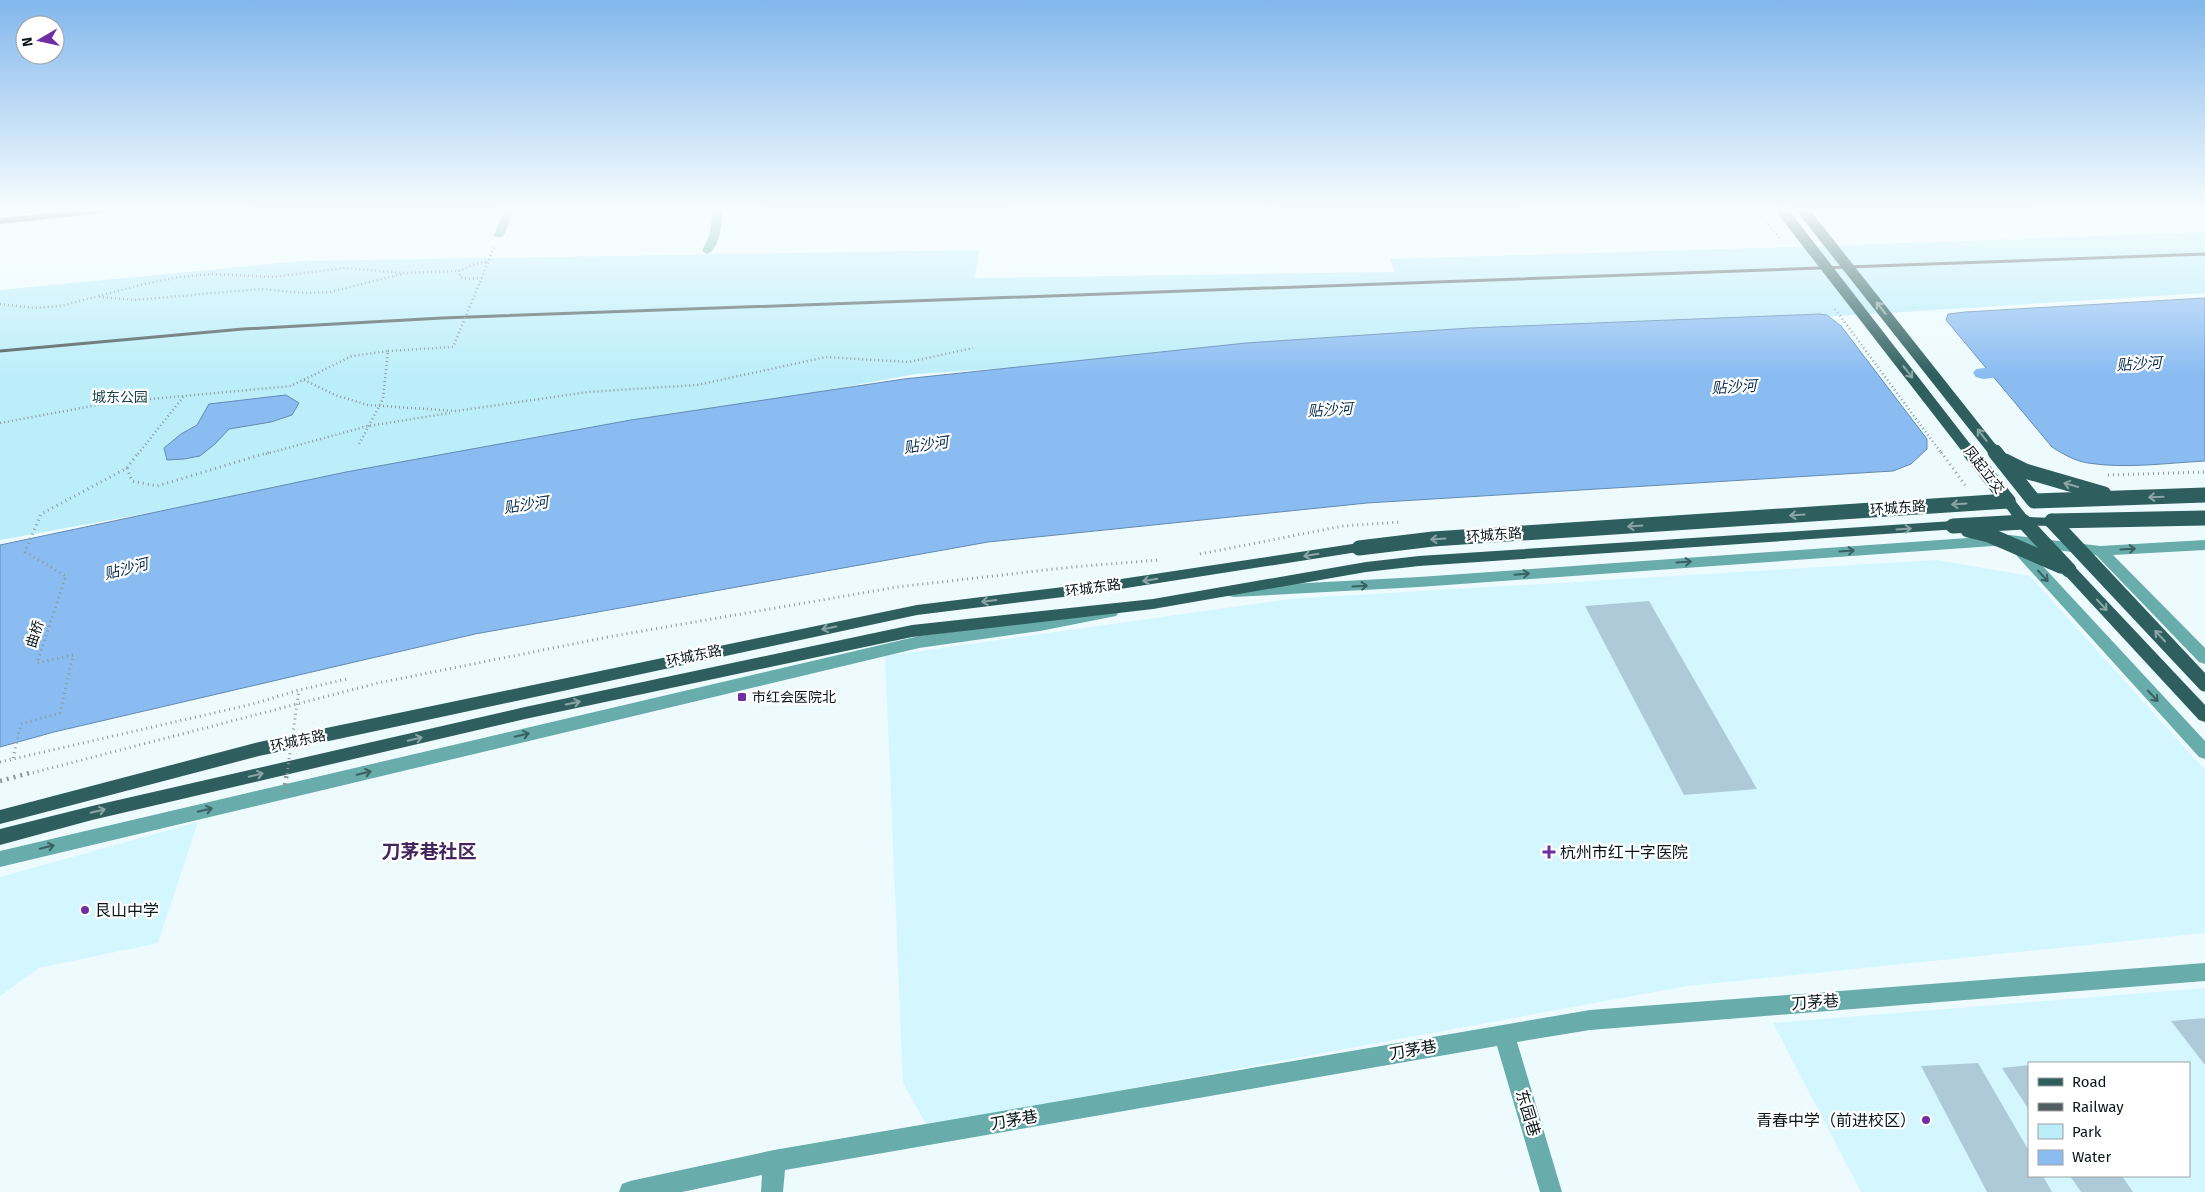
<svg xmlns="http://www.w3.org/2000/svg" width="2205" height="1192" font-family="'Fira Sans','Noto Sans SC',sans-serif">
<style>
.built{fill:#d4f7ff;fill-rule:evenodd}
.green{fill:#bceefa}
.water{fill:#8abcf2;stroke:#648ab1}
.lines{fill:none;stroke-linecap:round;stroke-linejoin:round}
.canal{fill:#8abcf2;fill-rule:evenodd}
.building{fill:#aecad9}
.path-far2{stroke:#8b999c;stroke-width:2.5;stroke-dasharray:1 3;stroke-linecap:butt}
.path-far1{stroke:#8b999c;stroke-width:3;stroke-dasharray:1 4;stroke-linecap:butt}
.path{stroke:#8b999c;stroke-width:4.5;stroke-dasharray:2 5;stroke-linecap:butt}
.minor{fill:#68acab;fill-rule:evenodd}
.major{fill:#2e5e5e;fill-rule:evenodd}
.rail{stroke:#525f62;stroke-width:3}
.path-bridge-far2{stroke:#8b999c;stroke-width:2.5;stroke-dasharray:1 3;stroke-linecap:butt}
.path-bridge-far1{stroke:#8b999c;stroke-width:3;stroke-dasharray:1 4;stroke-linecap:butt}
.path-bridge{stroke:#8b999c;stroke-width:4.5;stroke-dasharray:2 5;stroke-linecap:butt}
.major-bridge-far1{stroke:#2e5e5e;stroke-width:11}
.major-bridge{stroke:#2e5e5e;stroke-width:15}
.oneway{stroke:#8ca6a6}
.oneway2{stroke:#396162}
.poi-dot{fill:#702ea3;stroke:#fff;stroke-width:2}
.labels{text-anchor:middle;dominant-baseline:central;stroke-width:4.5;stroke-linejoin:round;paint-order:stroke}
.park-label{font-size:14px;fill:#1a454e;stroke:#fff}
.street-label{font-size:14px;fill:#0a1619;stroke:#fff}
.poi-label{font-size:14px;fill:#0a1619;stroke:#fff;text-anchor:start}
.water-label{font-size:15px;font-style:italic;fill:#062b4d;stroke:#fff}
.near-poi-label{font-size:16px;fill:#0a1619;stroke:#fff;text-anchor:start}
.near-street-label{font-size:16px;fill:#0a1619;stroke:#fff}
.near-quarter-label{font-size:19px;font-weight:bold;fill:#44265f;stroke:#fff}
</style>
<rect width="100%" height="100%" fill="#edfbfe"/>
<g class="built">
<path d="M1937 560 2030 576 2205 770V933L1687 986 927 1126 903 1083 885 656 1290 599Z"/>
<path d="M198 822 158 943 39 968 0 996V877Z"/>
<path d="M2205 988V1192H1861L1773 1023ZM2029 1063H2189V1176H2029Z"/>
</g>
<path class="green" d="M2205 232V293L916 374 0 540V290L302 261 979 250 975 278 1395 272 1390 259 1851 245Z"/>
<g class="water">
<path d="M2205 298V461C2167 463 2125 469 2088 463 2075 461 2063 454 2052 447L1946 320 1948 314 1965 312Z"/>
<path d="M1820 314 1827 315 1841 326 1927 439V449L1911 464 1893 471 1367 503 988 542 475 634 54 732 0 747V545L346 472 631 420 904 379 1246 343 1470 328Z"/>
<path d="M286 395 299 403 292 415 271 422 229 429 215 444 200 456 184 459 167 460 164 448 181 434 197 425 209 404Z"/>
</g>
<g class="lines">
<path class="canal" d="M2021 364 2028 366 2031 370 2028 374 1983 379 1976 377 1973 373 1976 369Z"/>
</g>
<g class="building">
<path d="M1649 601 1757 789 1684 795 1585 606Z"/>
<path d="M2205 1018V1065L2171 1021Z"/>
<path d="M1978 1063 2029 1151V1176H2043L2052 1192H1987L1921 1066Z"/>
<path d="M2029 1065V1110L2002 1068Z"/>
<path d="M2070 1176H2122L2133 1192H2081Z"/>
</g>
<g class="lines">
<g class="path-far2">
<path d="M1756 209 1781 240"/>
<path d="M482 278 468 279 460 277 459 271 475 264 488 262"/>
<path d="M480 282 494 247"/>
<path d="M99 297 134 300 260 289 305 293 330 292 402 274"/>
<path d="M0 304 35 308 61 306 144 284 180 277 212 274 273 277 345 268 405 273 459 271"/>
<path d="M1835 309 1942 454"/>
<path d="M304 380 335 395 368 405 456 411 588 392 697 385 826 357 909 362 973 348"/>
<path d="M0 423 114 402 184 396"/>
<path d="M138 454 184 396 291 386 352 356 388 351 383 399 358 446"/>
<path d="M266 454 368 426 450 413"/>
</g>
<g class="path-far1">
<path d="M1941 452 1965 485"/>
<path d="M127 468 132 481 157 486 270 452"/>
<path d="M2108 475 2205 472"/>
<path d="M1200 554 1343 526 1401 522"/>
<path d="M13 758 21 724 60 713 73 655 37 663 66 576 25 552 41 514 127 468 139 452"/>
<path d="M0 762 253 704 299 690 347 679"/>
<path d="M28 774 378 683 608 637 897 587 1072 567 1160 560"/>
</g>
<path class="path" d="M0 781 33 772"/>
<g class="minor">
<path d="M505 209H515L503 237H495L494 235Z"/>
<path d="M713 209H723C722 221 720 250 707 254L702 251 710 233Z"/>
<path d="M2010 535 2100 546 2205 540V550L2113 555 2205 648V664L2199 662 2096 555 2024 546 2205 741V759L2199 757 2007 545 1419 587 1234 597 1229 596 1227 592 1229 588 1234 587 1419 577Z"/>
<path d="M1111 607 1116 608 1119 612 1116 616 1040 631 919 648 0 867V851L919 636 1040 621Z"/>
<path d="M2205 963V981L1590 1030 1517 1042 1562 1192H1540L1497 1046 785 1170 783 1192H761L762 1175 682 1192H619L622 1184 630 1181 774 1150 1590 1010Z"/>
</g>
<g class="major">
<path d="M91 209H122L117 212 0 224V218Z"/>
<path d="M2008 497 2013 498 2028 517 2057 518 2059 521 2057 524 2052 526 2019 525 2001 501Z"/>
<path d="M1953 521 1958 523 1960 526 1958 529 1419 566 1366 572 1153 609 912 637 525 719 92 820 0 845V829L92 806 525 707 912 625 1153 599 1366 562 1419 556Z"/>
<path d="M1359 543 1364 545 1366 548 1364 551 1088 594 917 615 259 756 0 824V810L259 742 917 605 1088 584Z"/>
<path d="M2069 565 2074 566 2205 705V722L2199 720 2064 574 2062 570 2064 566Z"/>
</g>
<path class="rail" d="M0 351 243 329 442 318 2205 254"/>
<path class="path-bridge-far2" d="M388 351 453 347 480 282"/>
<path class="path-bridge-far1" d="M287 774 299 690"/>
<path class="path-bridge" d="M284 792 287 772"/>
<g class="major-bridge-far1">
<path d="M1781 209 1971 454"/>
<path d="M1802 209 1996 454"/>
</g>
<g class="major-bridge">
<path d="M1970 452 2008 501"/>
<path d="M1995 452 2034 501 2205 495"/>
<path d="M2005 461 2025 471 2104 494"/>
<path d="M2052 521 2205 684"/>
<path d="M2052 521 2205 518"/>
<path d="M1953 526 2024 522 2069 570"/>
<path d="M1968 530 1989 535 2061 566"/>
<path d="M1359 548 1433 539 2008 501"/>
</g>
</g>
<defs><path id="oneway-shaft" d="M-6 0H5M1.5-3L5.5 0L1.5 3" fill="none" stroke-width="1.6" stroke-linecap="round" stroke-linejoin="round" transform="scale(1.25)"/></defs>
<g class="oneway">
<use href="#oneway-shaft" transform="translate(1881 308) rotate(-128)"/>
<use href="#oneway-shaft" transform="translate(1908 372) rotate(52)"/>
<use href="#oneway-shaft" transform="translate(1982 435) rotate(-128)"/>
<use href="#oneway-shaft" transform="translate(2071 485) rotate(-164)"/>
<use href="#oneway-shaft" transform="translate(2156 497) rotate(178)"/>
<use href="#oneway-shaft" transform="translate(1959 504) rotate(176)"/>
<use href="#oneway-shaft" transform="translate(1797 515) rotate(176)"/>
<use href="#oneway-shaft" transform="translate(1635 526) rotate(176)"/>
<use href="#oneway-shaft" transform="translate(1904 529) rotate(-4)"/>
<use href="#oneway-shaft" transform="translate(1438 539) rotate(176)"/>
<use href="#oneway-shaft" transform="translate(1311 555) rotate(171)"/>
<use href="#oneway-shaft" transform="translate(1150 580) rotate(171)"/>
<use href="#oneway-shaft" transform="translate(989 601) rotate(173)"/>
<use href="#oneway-shaft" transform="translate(2102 605) rotate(47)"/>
<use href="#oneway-shaft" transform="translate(829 628) rotate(168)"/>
<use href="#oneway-shaft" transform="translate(2160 636) rotate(-133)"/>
<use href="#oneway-shaft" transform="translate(573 703) rotate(-12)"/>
<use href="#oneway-shaft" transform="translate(415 739) rotate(-13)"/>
<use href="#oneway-shaft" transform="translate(256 775) rotate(-13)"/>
<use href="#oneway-shaft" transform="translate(98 811) rotate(-13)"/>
</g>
<g class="oneway2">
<use href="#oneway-shaft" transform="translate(2128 549) rotate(-3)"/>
<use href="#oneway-shaft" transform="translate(1847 551) rotate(-4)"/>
<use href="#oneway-shaft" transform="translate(1684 562) rotate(-4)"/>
<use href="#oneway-shaft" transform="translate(1522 574) rotate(-5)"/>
<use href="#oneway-shaft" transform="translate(2043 576) rotate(47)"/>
<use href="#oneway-shaft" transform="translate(1360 586) rotate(-3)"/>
<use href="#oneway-shaft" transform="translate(2153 696) rotate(47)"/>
<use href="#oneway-shaft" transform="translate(522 735) rotate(-13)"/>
<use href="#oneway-shaft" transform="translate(364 773) rotate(-13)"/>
<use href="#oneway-shaft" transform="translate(205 810) rotate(-13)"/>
<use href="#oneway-shaft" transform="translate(47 847) rotate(-13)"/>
</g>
<linearGradient id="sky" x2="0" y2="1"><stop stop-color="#82b7ec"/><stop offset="0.56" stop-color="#f7fdff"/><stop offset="1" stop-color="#f7fdff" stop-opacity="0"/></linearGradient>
<rect width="2205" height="375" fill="url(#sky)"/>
<g class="poi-dot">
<rect x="737" y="692" width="10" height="10" rx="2.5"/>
<path d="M1546.5 844.5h5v5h5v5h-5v5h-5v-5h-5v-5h5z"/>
<circle cx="85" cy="910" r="5"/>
<circle cx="1926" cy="1120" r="5"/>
</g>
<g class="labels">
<g class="park-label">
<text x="120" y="397">城东公园</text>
</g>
<g class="street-label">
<text transform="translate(1984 470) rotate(52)">凤起立交</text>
<text transform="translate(1898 508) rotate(-4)">环城东路</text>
<text transform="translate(1494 535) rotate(-4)">环城东路</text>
<text transform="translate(1093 588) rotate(-8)">环城东路</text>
<text transform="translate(35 634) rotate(-72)">曲桥</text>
<text transform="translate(694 656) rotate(-12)">环城东路</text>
<text transform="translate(298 741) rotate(-12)">环城东路</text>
</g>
<g class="poi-label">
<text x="752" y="697">市红会医院北</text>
</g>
<g class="water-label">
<text transform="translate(2139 364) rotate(-3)">贴沙河</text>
<text transform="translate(1734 387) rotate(-3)">贴沙河</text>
<text transform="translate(1330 410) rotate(-3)">贴沙河</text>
<text transform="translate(926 445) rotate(-8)">贴沙河</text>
<text transform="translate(526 505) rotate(-8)">贴沙河</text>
<text transform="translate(126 569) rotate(-14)">贴沙河</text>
</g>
<g class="near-poi-label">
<text x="1560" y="852">杭州市红十字医院</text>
<text x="95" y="910">艮山中学</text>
<text x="1916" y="1120" text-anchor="end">青春中学（前进校区）</text>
</g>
<g class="near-street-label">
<text transform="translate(1815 1002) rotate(-4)">刀茅巷</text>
<text transform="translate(1413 1050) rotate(-10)">刀茅巷</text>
<text transform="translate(1528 1113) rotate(73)">东园巷</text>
<text transform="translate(1014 1120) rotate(-10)">刀茅巷</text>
</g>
<g class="near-quarter-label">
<text x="429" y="851">刀茅巷社区</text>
</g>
</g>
<rect x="2028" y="1062" width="162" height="115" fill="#ffffff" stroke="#9da2a3"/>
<rect x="2038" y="1078" width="25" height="8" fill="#2e5e5e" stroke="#9da2a3"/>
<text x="2072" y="1087" font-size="15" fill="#0a1619">Road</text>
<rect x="2038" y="1103" width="25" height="8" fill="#525f62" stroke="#9da2a3"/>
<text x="2072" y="1112" font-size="15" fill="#0a1619">Railway</text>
<rect x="2038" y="1124" width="25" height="15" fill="#bceefa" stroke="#9da2a3"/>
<text x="2072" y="1137" font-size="15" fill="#0a1619">Park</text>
<rect x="2038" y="1150" width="25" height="15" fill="#8abcf2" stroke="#9da2a3"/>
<text x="2072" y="1162" font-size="15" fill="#0a1619">Water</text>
<g transform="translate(40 40) rotate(261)"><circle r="24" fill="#ffffff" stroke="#9da2a3"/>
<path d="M0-4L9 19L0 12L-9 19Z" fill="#702ea3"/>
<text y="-8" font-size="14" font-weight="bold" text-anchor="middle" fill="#0a1619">N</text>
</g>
</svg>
